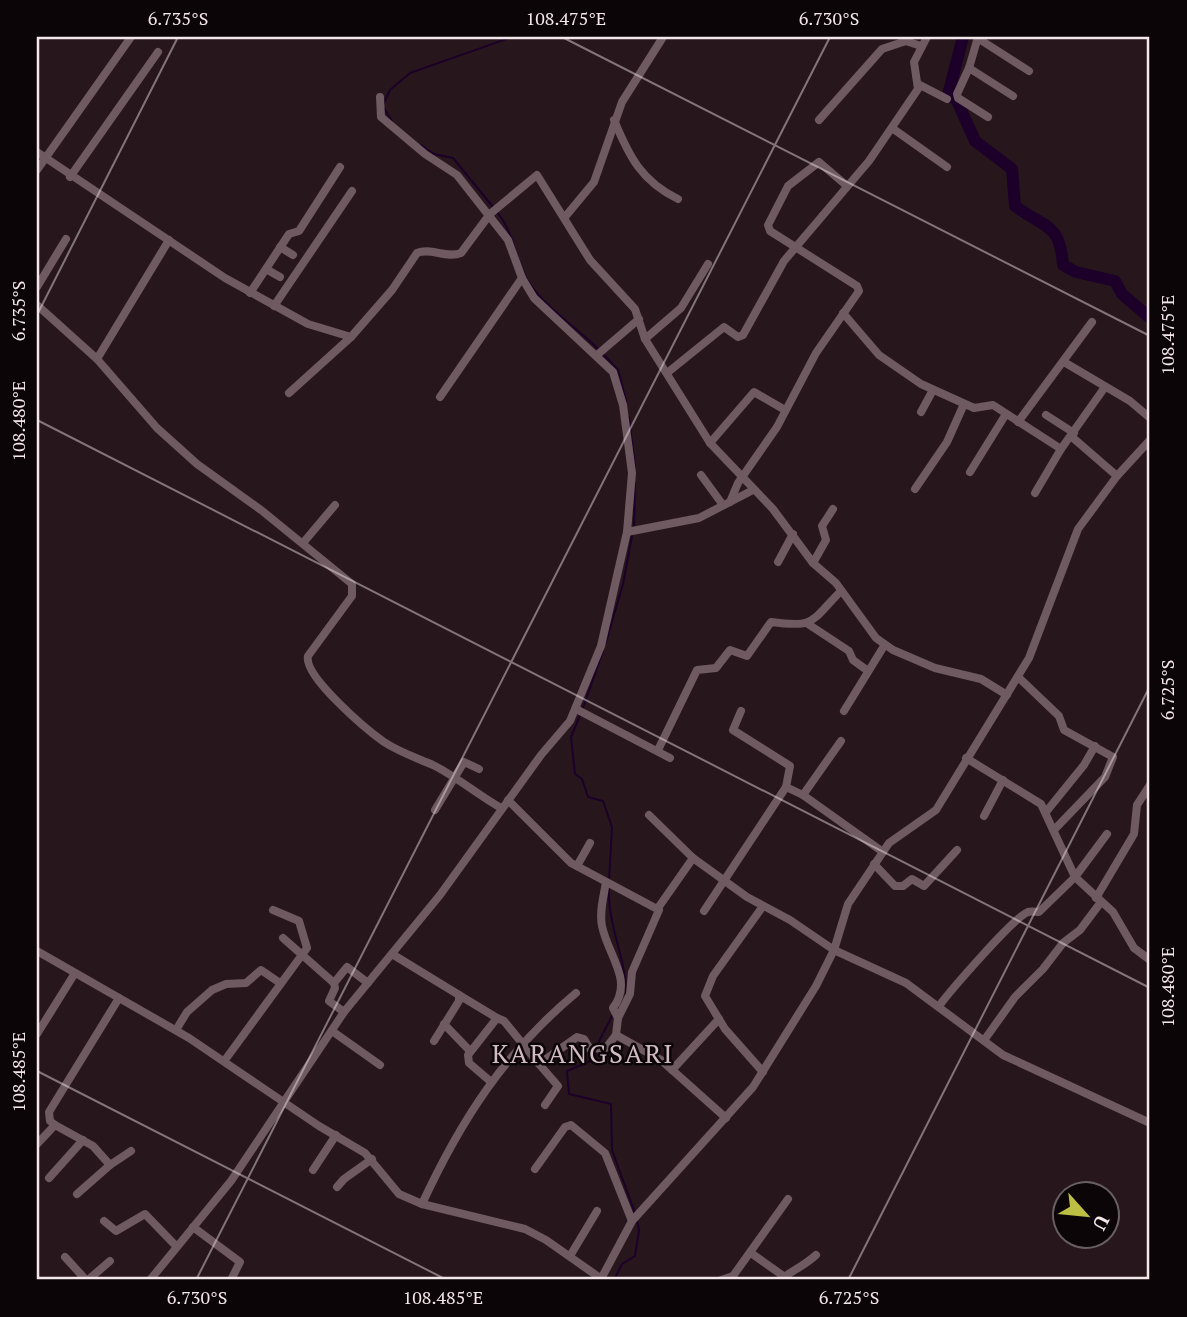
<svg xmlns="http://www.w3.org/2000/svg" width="1187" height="1317" font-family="'PT Serif',serif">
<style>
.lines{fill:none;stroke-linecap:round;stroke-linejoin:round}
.stream{stroke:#1c0029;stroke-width:2}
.river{stroke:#1c0029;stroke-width:12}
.street{stroke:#6e5a60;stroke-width:8}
.ticks{fill:none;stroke:#f3e7ea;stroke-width:2;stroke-opacity:0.45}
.labels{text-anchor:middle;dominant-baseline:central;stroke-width:5;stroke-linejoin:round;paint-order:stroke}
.quarter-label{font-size:26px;letter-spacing:2px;fill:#d1bac1;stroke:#0b0507}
.neatline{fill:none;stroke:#f3e7ea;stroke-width:2.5}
.ticks-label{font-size:18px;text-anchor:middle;fill:#f3e7ea}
</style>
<rect width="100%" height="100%" fill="#27171c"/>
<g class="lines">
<g class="stream">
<path d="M384 103 390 90 410 73 512 37"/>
<path d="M384 108 392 121"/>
<path d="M421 145 434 154 453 158 493 207"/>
<path d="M497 212C514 232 515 259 528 281 546 309 577 327 599 350"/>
<path d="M603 354 618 370 626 401"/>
<path d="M629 417 635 467"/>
<path d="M634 526 635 483"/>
<path d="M606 642 623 584 632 536"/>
<path d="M583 708 603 651"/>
<path d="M581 713 571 737 575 774 582 779 588 797 603 801 612 827 609 881"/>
<path d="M609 887C607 924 626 958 626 994"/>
<path d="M597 1045 612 1016"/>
<path d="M596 1050 595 1059 567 1071 569 1094 611 1104 612 1150 635 1213"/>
<path d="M614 1280 622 1264 635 1256 639 1230 637 1221"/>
</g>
<path class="river" d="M963 37 949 91 958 103 975 141 1012 169 1015 206C1045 228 1060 223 1063 265L1076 272 1115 281 1122 294 1150 318"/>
<g class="street">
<path d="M978 37 969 68 957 94 958 98 988 117"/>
<path d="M979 39 1029 71"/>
<path d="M969 68 1013 96"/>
<path d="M918 84 947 99"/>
<path d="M614 120C629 156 641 181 678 199"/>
<path d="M819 120 882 49 906 41 921 46"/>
<path d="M892 128 947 167"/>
<path d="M37 152 225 278 308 324 351 337 392 290 417 253C431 247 446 259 461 253L490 214 537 175 590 260 635 309 645 339 710 443 773 509 813 563 836 583 876 638 893 650 935 668 981 679 1007 695"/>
<path d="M37 170 131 37"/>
<path d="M70 177 158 52"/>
<path d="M565 217 594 182 622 102 663 37"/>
<path d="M280 247 293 255"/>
<path d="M266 269 280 277"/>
<path d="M37 287 66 239"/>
<path d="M250 293 289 234 299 231 340 167"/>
<path d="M37 305 97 359 157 428 197 464 261 510 352 584V596L308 656C303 676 367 730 384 742 399 752 417 758 433 765 457 777 478 795 501 808"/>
<path d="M274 306 352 191"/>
<path d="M843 313 879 355 921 384 974 408 993 405 1061 449 1105 387"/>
<path d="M645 339 681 308 708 264"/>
<path d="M597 355 639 319"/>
<path d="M97 359 169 240"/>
<path d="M1064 362 1130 401 1150 418"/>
<path d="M667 373 724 327 738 337 743 335 784 261 869 161 918 89 914 62 927 37"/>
<path d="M289 393 351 337"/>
<path d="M440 397 522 278"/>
<path d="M921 412 933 390"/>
<path d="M1046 415 1074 433"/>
<path d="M1018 422 1092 322"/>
<path d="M1072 437 1117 476"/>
<path d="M710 443 754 392 785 410"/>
<path d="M970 472 1006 414"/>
<path d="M701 475 723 505"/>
<path d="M915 489 947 442 964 404"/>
<path d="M1035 493 1061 449"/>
<path d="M730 502 738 483 777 427 816 353 859 291 857 286 770 231 768 225 788 186 819 162 847 186"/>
<path d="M627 532 699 518 753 490"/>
<path d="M303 543 335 505"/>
<path d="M778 562 793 534"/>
<path d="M813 563 826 540 822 526 833 509"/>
<path d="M808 624 849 651 853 660 868 671"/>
<path d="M1018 677 1059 716 1064 730 1113 757 1105 777 1054 830"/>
<path d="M576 709 670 758"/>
<path d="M741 711 733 730 790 766 786 787"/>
<path d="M844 711 884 646"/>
<path d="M658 750 697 670 716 668 730 650 747 656 771 622C816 628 810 622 841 591"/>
<path d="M966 758 1041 804 1075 877 1113 912 1134 948 1150 960"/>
<path d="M803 795 841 741"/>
<path d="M508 800 571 863 659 910 632 972 630 994 618 1018 616 1035 606 1048 590 1049 584 1039 577 1037 539 1064 558 1086 545 1105"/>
<path d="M435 810 464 762 479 769"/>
<path d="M1046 812 1084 765 1095 746"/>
<path d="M649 815 693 858 747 897 790 920 834 950 906 983 1003 1055 1150 1123"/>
<path d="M984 816 1003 780"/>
<path d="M874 864 895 886H903L912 879 924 886 957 850"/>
<path d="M577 866 590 843"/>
<path d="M606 882C604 895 599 912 602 926 608 956 634 980 613 1008L618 1018"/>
<path d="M1096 898 1134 834 1137 805 1150 785"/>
<path d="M658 908 693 858"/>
<path d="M704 911 786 787 803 795 883 852"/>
<path d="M283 938 334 983 335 988 329 1001 344 1012"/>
<path d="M37 951 189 1038 319 1126 365 1153 399 1194 422 1204 525 1229 546 1240 603 1280"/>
<path d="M392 954 459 995V1001L434 1041"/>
<path d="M334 983 347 967 368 983"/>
<path d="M459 995 497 1018"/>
<path d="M939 1006C951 990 1014 917 1028 912 1032 911 1036 912 1039 912L1075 877 1107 834"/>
<path d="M444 1024 470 1051"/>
<path d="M176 1030 187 1012 212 990 226 984 246 983 261 970 280 983"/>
<path d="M332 1031 380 1065"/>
<path d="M37 1034 75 973"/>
<path d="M616 1035 661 1060 726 1118"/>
<path d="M985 1039 1015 997 1043 969 1063 943 1080 930 1101 902"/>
<path d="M225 1060 307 948 299 921 273 910"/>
<path d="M672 1070 719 1019"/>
<path d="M763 1072 725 1029 705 996 713 976 763 906"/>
<path d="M490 1081 469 1063 468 1055 497 1018 504 1021 539 1064"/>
<path d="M37 1144 55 1125"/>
<path d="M110 1165 131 1151"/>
<path d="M535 1169 565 1127 571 1125 605 1153 632 1221"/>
<path d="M313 1170 336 1135"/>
<path d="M49 1178 83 1140"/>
<path d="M337 1187 344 1179 372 1159"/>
<path d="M77 1194 110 1165 93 1146 55 1125 50 1121 49 1112 119 998"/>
<path d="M422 1204C461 1120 504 1053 576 993"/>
<path d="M104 1221 116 1231 145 1214 176 1246"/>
<path d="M193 1227 240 1262 231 1280"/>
<path d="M751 1253 789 1280"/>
<path d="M570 1256 597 1211"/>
<path d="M65 1257 86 1280"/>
<path d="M601 1279 632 1221 753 1087 816 986 834 950 848 904 889 843 936 810 1029 658 1078 529 1117 476 1150 440"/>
<path d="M88 1280 110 1261"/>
<path d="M150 1280 231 1181 344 1012 440 895 541 755 570 721 601 646 627 532 632 473 623 405 613 372 534 298 522 278 508 240 457 175 425 154 381 117 380 97"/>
<path d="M721 1280 733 1276 788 1199"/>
<path d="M780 1280C793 1270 804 1266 816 1255"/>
</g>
</g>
<path class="ticks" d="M562 37 1150 336M37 315 178 37M37 420 1150 988M37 1071 447 1280M196 1280 830 37M848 1280 1150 686"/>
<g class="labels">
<g class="quarter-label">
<text x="583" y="1053">KARANGSARI</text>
</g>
</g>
<rect width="1187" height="1317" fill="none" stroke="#0b0507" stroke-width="77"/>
<g transform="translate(1086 1215) rotate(117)"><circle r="33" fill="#0b0507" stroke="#685f62" stroke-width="2"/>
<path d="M0-5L12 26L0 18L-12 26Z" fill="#bcbf44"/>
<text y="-10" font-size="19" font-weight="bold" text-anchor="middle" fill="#f3e7ea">U</text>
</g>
<rect x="38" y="38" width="1110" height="1240" class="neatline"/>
<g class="ticks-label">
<text x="178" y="25">6.735°S</text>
<text x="566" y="25">108.475°E</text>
<text x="829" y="25">6.730°S</text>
<text transform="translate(19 311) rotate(-90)" y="6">6.735°S</text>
<text transform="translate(1168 335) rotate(-90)" y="6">108.475°E</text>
<text transform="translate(19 421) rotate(-90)" y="6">108.480°E</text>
<text transform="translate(1168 690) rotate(-90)" y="6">6.725°S</text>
<text transform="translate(1168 987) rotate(-90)" y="6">108.480°E</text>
<text transform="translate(19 1072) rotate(-90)" y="6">108.485°E</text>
<text x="197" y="1304">6.730°S</text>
<text x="443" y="1304">108.485°E</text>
<text x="849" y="1304">6.725°S</text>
</g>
</svg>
